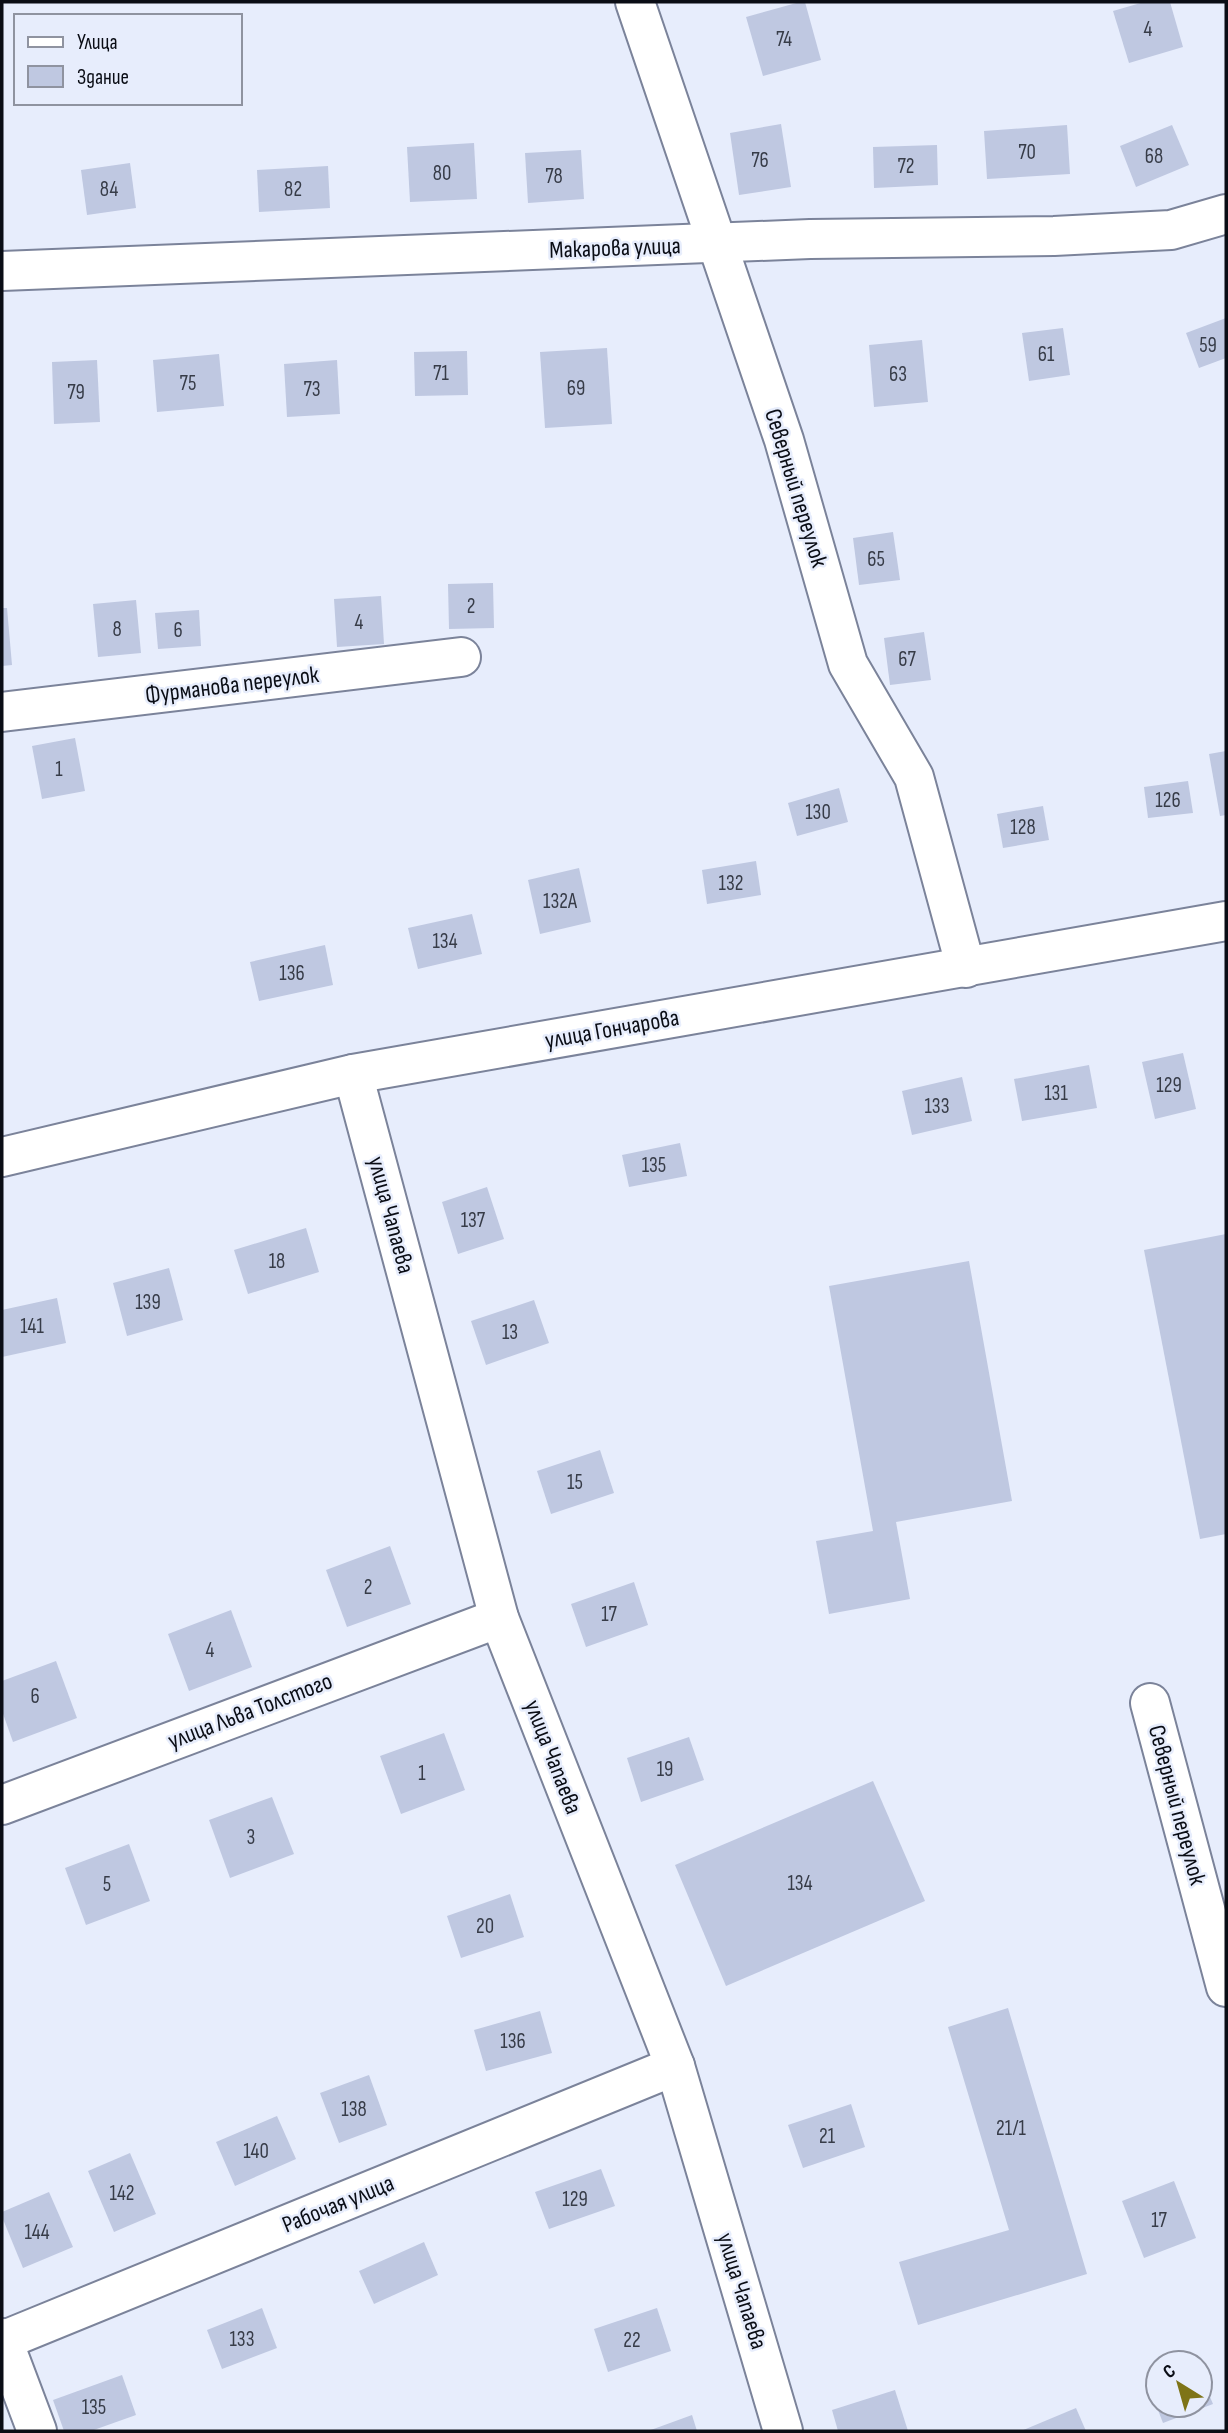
<svg xmlns="http://www.w3.org/2000/svg" width="1228" height="2433" font-family="'Sofia Sans Condensed',sans-serif">
<style>
.building{fill:#bfc8e1}
.lines{fill:none;stroke-linecap:round;stroke-linejoin:round}
.minor-casing{stroke:#7b839a;stroke-width:42}
.minor{stroke:#fff;stroke-width:38}
.labels{text-anchor:middle;dominant-baseline:central;stroke-width:5;stroke-linejoin:round;paint-order:stroke}
.number-label{font-size:21px;fill:#373c48}
.street-label{font-size:24px;fill:#0a0d15;stroke:#e7edfc}
</style>
<rect width="100%" height="100%" fill="#e7edfc"/>
<g class="building">
<path d="M800 2H805L821 60 763 76 746 17Z"/>
<path d="M1144 2H1170L1183 47 1129 63 1113 11Z"/>
<path d="M781 124 791 187 739 195 730 133Z"/>
<path d="M1067 125 1070 174 987 179 984 131Z"/>
<path d="M1172 125 1189 165 1136 187 1120 146Z"/>
<path d="M474 143 477 199 410 202 407 147Z"/>
<path d="M937 145 938 185 874 188 873 147Z"/>
<path d="M581 150 584 199 528 203 525 153Z"/>
<path d="M130 163 136 208 87 215 81 170Z"/>
<path d="M328 166 330 208 259 212 257 170Z"/>
<path d="M1226 318V358L1199 368 1186 333Z"/>
<path d="M1063 328 1070 375 1029 381 1022 333Z"/>
<path d="M922 340 928 402 874 407 869 345Z"/>
<path d="M607 348 612 424 545 428 540 352Z"/>
<path d="M467 351 468 395 415 396 414 352Z"/>
<path d="M219 354 224 406 157 412 153 360Z"/>
<path d="M97 360 100 422 54 424 52 362Z"/>
<path d="M337 360 340 414 287 417 284 364Z"/>
<path d="M893 532 900 580 859 585 853 538Z"/>
<path d="M493 583 494 628 449 629 448 584Z"/>
<path d="M381 596 384 644 337 647 334 599Z"/>
<path d="M136 600 141 653 98 657 93 604Z"/>
<path d="M2 608H7L12 665 2 666Z"/>
<path d="M199 610 201 646 158 649 155 613Z"/>
<path d="M924 632 931 680 890 685 884 638Z"/>
<path d="M75 738 85 791 42 799 32 746Z"/>
<path d="M1226 751V815L1220 816 1209 754Z"/>
<path d="M1188 781 1193 813 1148 818 1144 787Z"/>
<path d="M839 788 848 822 797 836 788 803Z"/>
<path d="M1043 806 1049 840 1003 848 997 814Z"/>
<path d="M756 861 761 895 707 904 702 870Z"/>
<path d="M579 868 591 922 540 934 528 880Z"/>
<path d="M472 914 482 954 418 969 408 928Z"/>
<path d="M325 945 333 985 259 1001 250 962Z"/>
<path d="M1183 1053 1196 1109 1155 1119 1142 1062Z"/>
<path d="M1089 1065 1097 1108 1022 1121 1014 1079Z"/>
<path d="M962 1077 972 1121 912 1135 902 1091Z"/>
<path d="M680 1143 687 1176 629 1187 622 1155Z"/>
<path d="M487 1187 504 1239 458 1254 442 1202Z"/>
<path d="M306 1228 319 1272 248 1294 234 1250Z"/>
<path d="M1226 1234V1534L1200 1539 1144 1250Z"/>
<path d="M969 1261 1012 1501 896 1522 910 1599 829 1614 816 1541 873 1531 829 1286Z"/>
<path d="M169 1268 183 1320 127 1336 113 1283Z"/>
<path d="M57 1298 66 1343 2 1357V1310Z"/>
<path d="M534 1300 549 1343 486 1365 471 1321Z"/>
<path d="M600 1450 614 1493 551 1514 537 1471Z"/>
<path d="M390 1546 411 1604 347 1627 326 1570Z"/>
<path d="M634 1582 648 1625 586 1647 571 1604Z"/>
<path d="M231 1610 252 1667 189 1691 168 1634Z"/>
<path d="M56 1661 77 1718 13 1742 2 1711V1681Z"/>
<path d="M444 1733 465 1790 401 1814 380 1756Z"/>
<path d="M689 1737 704 1780 641 1802 627 1758Z"/>
<path d="M873 1781 925 1901 726 1986 675 1865Z"/>
<path d="M272 1797 294 1854 230 1878 209 1820Z"/>
<path d="M129 1844 150 1901 86 1925 65 1868Z"/>
<path d="M510 1894 524 1937 461 1958 447 1916Z"/>
<path d="M1008 2008 1087 2274 918 2325 899 2262 1009 2230 948 2027Z"/>
<path d="M540 2011 552 2053 486 2071 474 2030Z"/>
<path d="M369 2075 387 2125 339 2143 320 2093Z"/>
<path d="M851 2104 865 2147 803 2168 788 2125Z"/>
<path d="M277 2116 296 2159 235 2186 216 2142Z"/>
<path d="M130 2153 156 2214 114 2232 88 2171Z"/>
<path d="M601 2169 615 2206 549 2229 535 2192Z"/>
<path d="M1174 2181 1196 2238 1144 2258 1122 2201Z"/>
<path d="M49 2192 73 2247 23 2268 2 2217V2212Z"/>
<path d="M424 2242 438 2275 374 2304 359 2271Z"/>
<path d="M262 2308 277 2348 222 2369 207 2330Z"/>
<path d="M657 2308 671 2351 608 2372 594 2329Z"/>
<path d="M1200 2373 1213 2404 1163 2423 1146 2379 1158 2374V2405H1200Z"/>
<path d="M122 2375 136 2415 91 2431H64L53 2400Z"/>
<path d="M895 2390 908 2431H838L832 2410Z"/>
<path d="M1076 2408 1086 2431H1021Z"/>
<path d="M692 2415 697 2431H648Z"/>
</g>
<g class="lines">
<g class="minor-casing">
<g id="minor">
<path d="M635 2 784 440 848 664 914 777 966 968"/>
<path d="M2 271 810 239 1054 236 1171 230 1226 214"/>
<path d="M2 712 461 657"/>
<path d="M353 1074 499 1618 675 2066 783 2431"/>
<path d="M2 1157 353 1074 1226 921"/>
<path d="M1150 1703 1226 1987"/>
<path d="M2 1805 499 1618"/>
<path d="M2 2338 37 2431"/>
<path d="M2 2341 675 2066"/>
</g>
</g>
<use href="#minor" class="minor"/>
</g>
<g class="labels">
<g class="number-label">
<text x="1148" y="29">4</text>
<text x="784" y="39">74</text>
<text x="1027" y="152">70</text>
<text x="1154" y="156">68</text>
<text x="760" y="160">76</text>
<text x="906" y="166">72</text>
<text x="442" y="173">80</text>
<text x="554" y="176">78</text>
<text x="109" y="189">84</text>
<text x="293" y="189">82</text>
<text x="1208" y="345">59</text>
<text x="1046" y="354">61</text>
<text x="441" y="373">71</text>
<text x="898" y="374">63</text>
<text x="188" y="383">75</text>
<text x="576" y="388">69</text>
<text x="312" y="389">73</text>
<text x="76" y="392">79</text>
<text x="876" y="559">65</text>
<text x="471" y="606">2</text>
<text x="359" y="622">4</text>
<text x="117" y="629">8</text>
<text x="178" y="630">6</text>
<text x="907" y="659">67</text>
<text x="59" y="769">1</text>
<text x="1168" y="800">126</text>
<text x="818" y="812">130</text>
<text x="1023" y="827">128</text>
<text x="731" y="883">132</text>
<text x="560" y="901">132А</text>
<text x="445" y="941">134</text>
<text x="292" y="973">136</text>
<text x="1169" y="1085">129</text>
<text x="1056" y="1093">131</text>
<text x="937" y="1106">133</text>
<text x="654" y="1165">135</text>
<text x="473" y="1220">137</text>
<text x="277" y="1261">18</text>
<text x="148" y="1302">139</text>
<text x="32" y="1326">141</text>
<text x="510" y="1332">13</text>
<text x="575" y="1482">15</text>
<text x="368" y="1587">2</text>
<text x="609" y="1614">17</text>
<text x="210" y="1650">4</text>
<text x="35" y="1696">6</text>
<text x="665" y="1769">19</text>
<text x="422" y="1773">1</text>
<text x="251" y="1837">3</text>
<text x="800" y="1883">134</text>
<text x="107" y="1884">5</text>
<text x="485" y="1926">20</text>
<text x="513" y="2041">136</text>
<text x="354" y="2109">138</text>
<text x="1011" y="2128">21/1</text>
<text x="827" y="2136">21</text>
<text x="256" y="2151">140</text>
<text x="122" y="2193">142</text>
<text x="575" y="2199">129</text>
<text x="1159" y="2220">17</text>
<text x="37" y="2232">144</text>
<text x="242" y="2339">133</text>
<text x="632" y="2340">22</text>
<text x="94" y="2407">135</text>
</g>
<g class="street-label">
<text transform="translate(615 248) rotate(-2)">Макарова улица</text>
<text transform="translate(796 488) rotate(73)">Северный переулок</text>
<text transform="translate(232 685) rotate(-7)">Фурманова переулок</text>
<text transform="translate(612 1029) rotate(-10)">улица Гончарова</text>
<text transform="translate(391 1215) rotate(75)">улица Чапаева</text>
<text transform="translate(250 1711) rotate(-21)">улица Льва Толстого</text>
<text transform="translate(553 1757) rotate(69)">улица Чапаева</text>
<text transform="translate(1177 1805) rotate(75)">Северный переулок</text>
<text transform="translate(338 2204) rotate(-22)">Рабочая улица</text>
<text transform="translate(742 2291) rotate(73)">улица Чапаева</text>
</g>
</g>
<rect width="1228" height="2433" fill="none" stroke="#0a0d15" stroke-width="7"/>
<rect x="14" y="14" width="228" height="91" fill="#e7edfc" stroke="#8f93a0" stroke-width="2"/>
<rect x="28" y="37" width="35" height="10" fill="#ffffff" stroke="#8f93a0" stroke-width="2"/>
<text x="77" y="49" font-size="21" fill="#0a0d15">Улица</text>
<rect x="28" y="66" width="35" height="21" fill="#bfc8e1" stroke="#8f93a0" stroke-width="2"/>
<text x="77" y="84" font-size="21" fill="#0a0d15">Здание</text>
<g transform="translate(1179 2384) rotate(323)"><circle r="33" fill="#e7edfc" stroke="#8f93a0" stroke-width="2"/>
<path d="M0-5L12 26L0 18L-12 26Z" fill="#7e7417"/>
<text y="-10" font-size="19" font-weight="bold" text-anchor="middle" fill="#0a0d15">С</text>
</g>
</svg>
